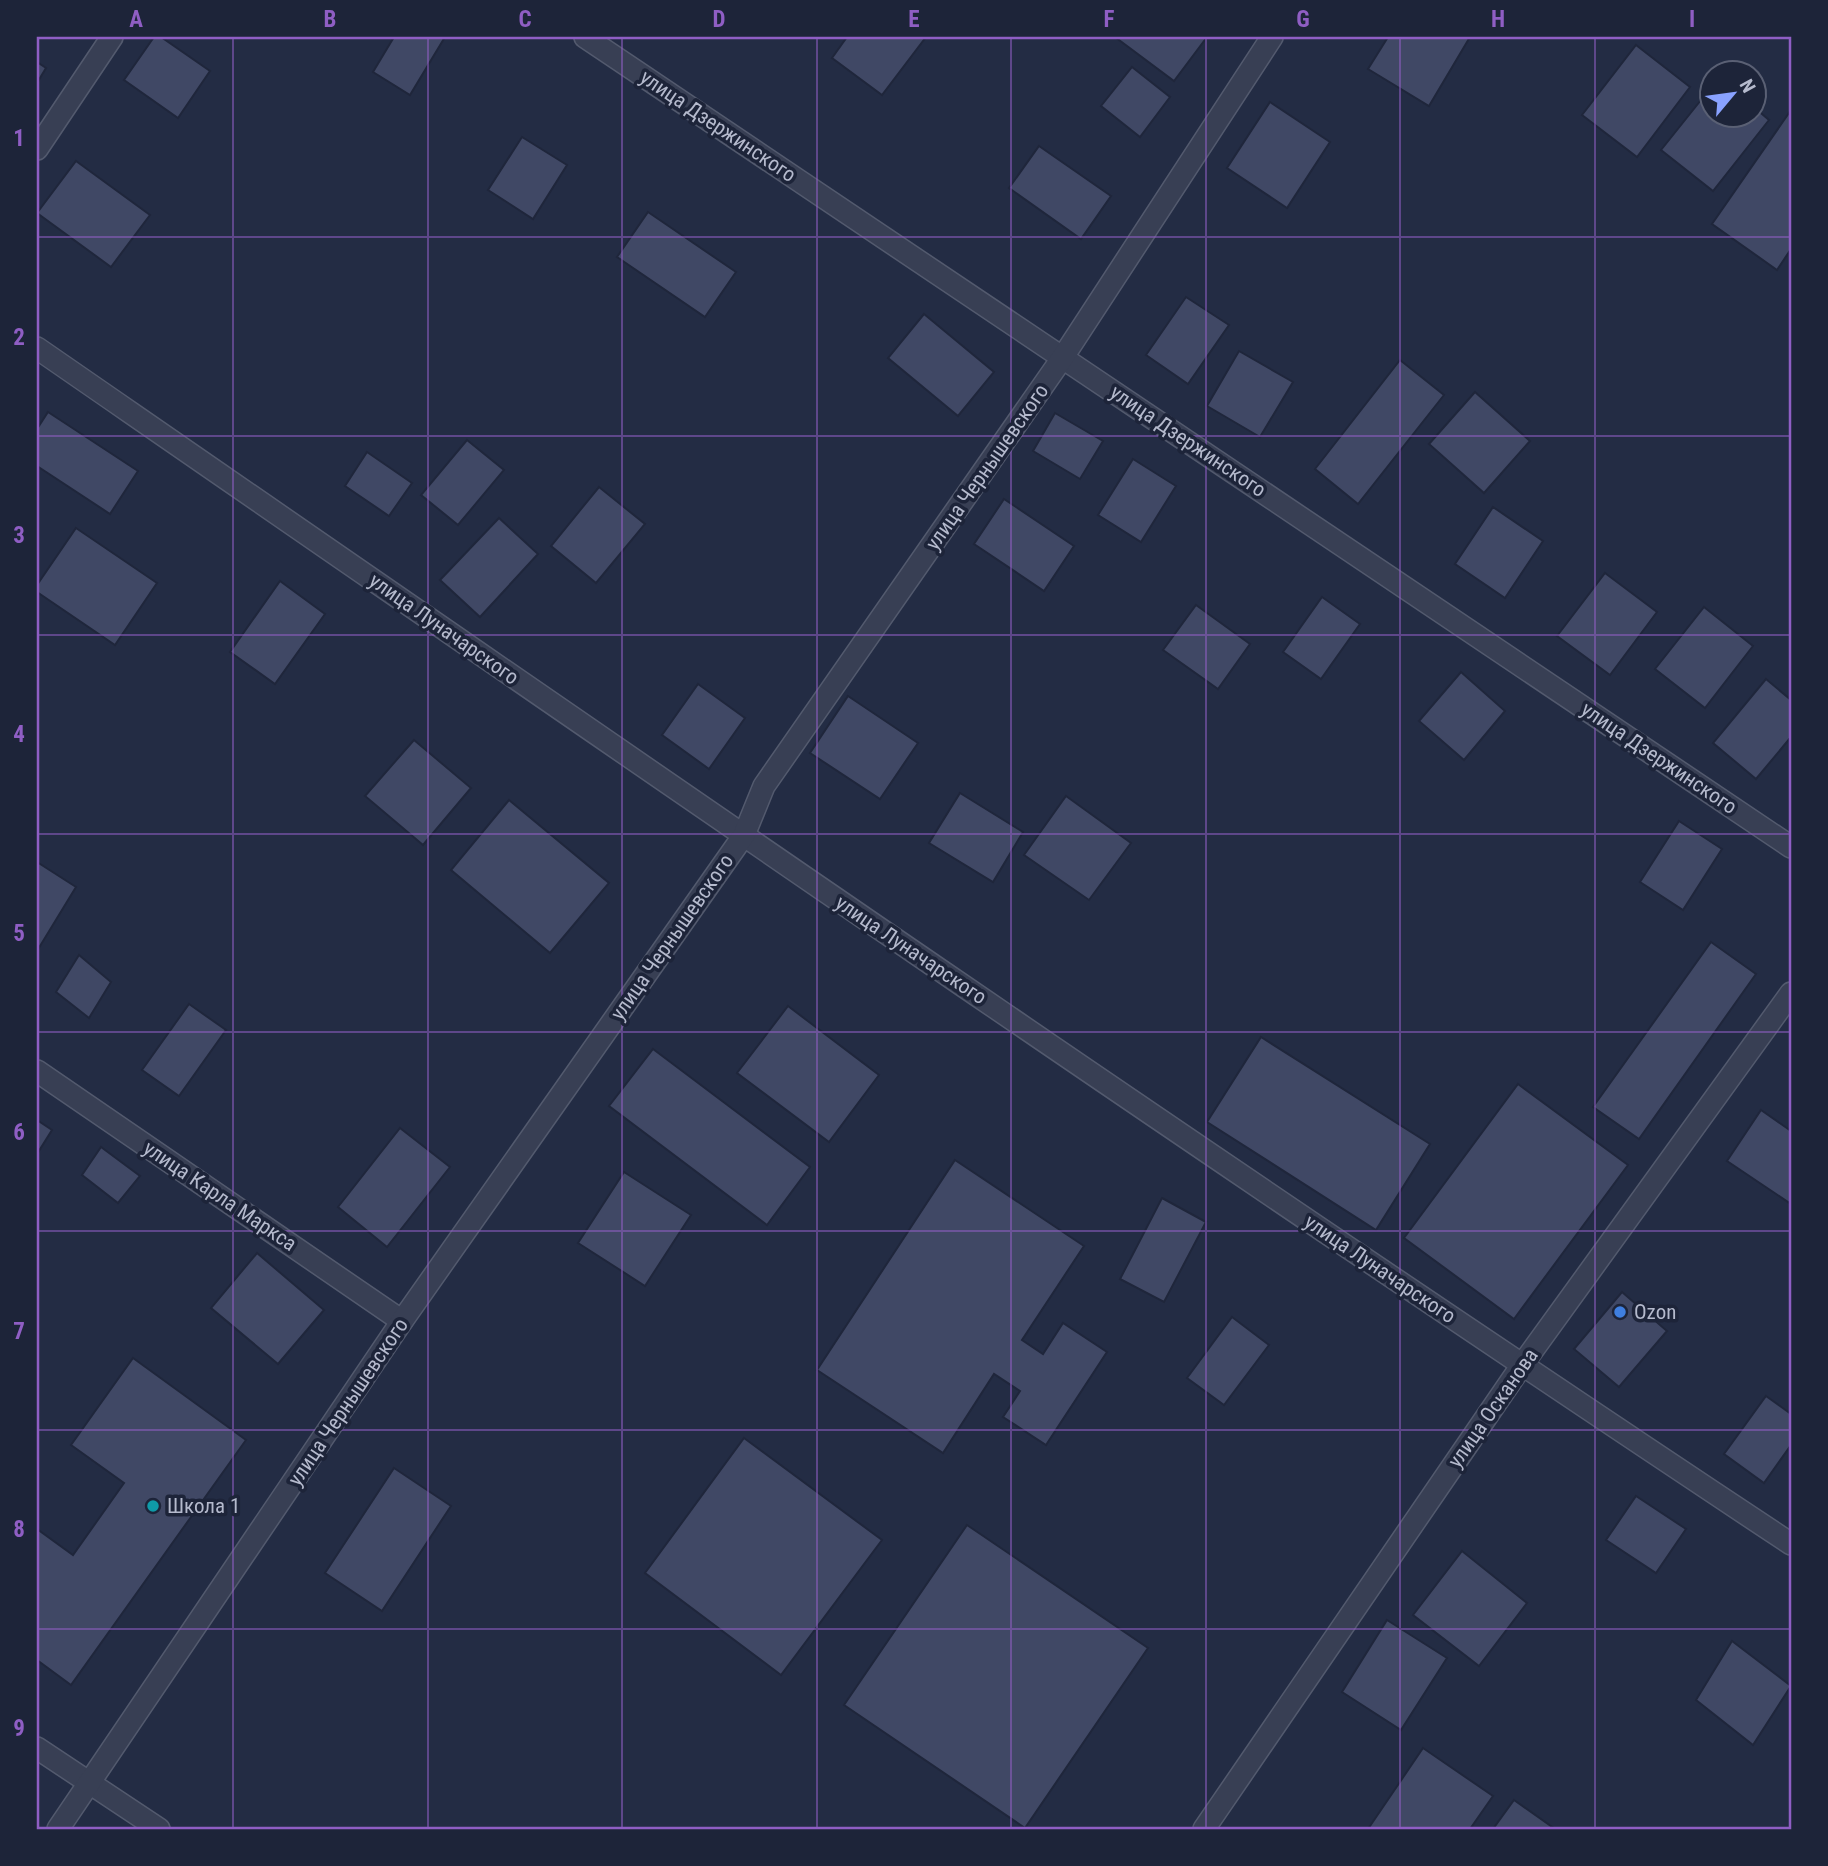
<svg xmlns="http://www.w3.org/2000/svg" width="1828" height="1866" font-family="'Roboto Condensed',sans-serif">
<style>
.building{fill:#404865;stroke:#1f263b;stroke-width:2}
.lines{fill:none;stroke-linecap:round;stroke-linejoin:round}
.minor-casing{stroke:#535a6e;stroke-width:24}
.minor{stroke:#383f54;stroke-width:21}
.grid{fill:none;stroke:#8f5ec4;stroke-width:2;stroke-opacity:0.55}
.shop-dot{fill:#3f7fe0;stroke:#1d2439;stroke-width:2.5}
.culture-dot{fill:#0f9aa8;stroke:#1d2439;stroke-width:2.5}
.labels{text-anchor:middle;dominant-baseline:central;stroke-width:7;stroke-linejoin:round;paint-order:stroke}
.street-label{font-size:21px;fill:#b5bacd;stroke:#1d2439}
.poi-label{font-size:21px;fill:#b5bacd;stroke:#1d2439;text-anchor:start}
.neatline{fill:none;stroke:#8f5ec4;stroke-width:2.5}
.grid-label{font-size:23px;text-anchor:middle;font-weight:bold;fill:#8f5ec4}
</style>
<rect width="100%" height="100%" fill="#232c44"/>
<g class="building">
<path d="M154 37H161L210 71 178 118 124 80Z"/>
<path d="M394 37H445L410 95 373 72Z"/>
<path d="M847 37H926L882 95 832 58Z"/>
<path d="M1115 37H1207L1174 81Z"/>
<path d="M1388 37H1470L1429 106 1368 69Z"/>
<path d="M1636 45 1690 87 1637 157 1582 115Z"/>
<path d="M37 62 46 68 37 83Z"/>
<path d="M1132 67 1170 97 1140 137 1101 106Z"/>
<path d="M1713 85V116H1755V108L1769 120 1713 191 1661 150Z"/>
<path d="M1270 102 1330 142 1287 208 1227 168Z"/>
<path d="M1791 110V249L1777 270 1712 224Z"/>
<path d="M522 137 567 165 533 219 488 190Z"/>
<path d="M1039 146 1111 196 1081 239 1009 188Z"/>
<path d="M76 161 150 215 111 267 37 213Z"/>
<path d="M648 212 736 272 705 317 617 257Z"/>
<path d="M1186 297 1229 325 1188 384 1146 355Z"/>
<path d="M924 314 994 372 958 416 888 358Z"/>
<path d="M1239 351 1293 382 1260 437 1207 406Z"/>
<path d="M1400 360 1444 395 1358 504 1315 469Z"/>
<path d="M1475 392 1530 441 1484 493 1429 444Z"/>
<path d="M48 412 138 471 110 514 37 466V429Z"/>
<path d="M1055 413 1103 441 1080 479 1033 451Z"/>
<path d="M467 440 504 470 458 525 421 495Z"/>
<path d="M367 452 412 483 389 516 345 486Z"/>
<path d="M1133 459 1176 486 1141 542 1098 515Z"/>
<path d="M599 487 645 524 596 583 551 546Z"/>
<path d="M1004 499 1074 546 1044 591 974 544Z"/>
<path d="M1493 507 1543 541 1505 598 1455 564Z"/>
<path d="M499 518 538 554 480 617 440 580Z"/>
<path d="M76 528 157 583 115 645 37 592V585Z"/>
<path d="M1605 573 1657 612 1610 675 1557 636Z"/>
<path d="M280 581 325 614 275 684 230 652Z"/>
<path d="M1322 597 1360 624 1321 679 1283 652Z"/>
<path d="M1196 605 1250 644 1218 689 1163 650Z"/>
<path d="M1704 607 1753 646 1705 708 1655 669Z"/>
<path d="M1461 672 1505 711 1464 760 1419 721Z"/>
<path d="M1766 679 1791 700V737L1756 779 1713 743Z"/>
<path d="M698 684 745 718 709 769 662 735Z"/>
<path d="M848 696 918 743 880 799 810 753Z"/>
<path d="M414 740 471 788 423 845 365 796Z"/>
<path d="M960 793 1023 832 993 882 929 843Z"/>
<path d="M1066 796 1131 843 1089 900 1024 855Z"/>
<path d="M509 800 609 883 550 953 451 870Z"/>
<path d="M1679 821 1722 849 1683 910 1640 882Z"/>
<path d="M37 862 76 887 37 951Z"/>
<path d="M1711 942 1756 974 1639 1139 1593 1107Z"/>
<path d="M79 955 111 982 89 1018 56 992Z"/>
<path d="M189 1004 226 1030 179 1096 142 1070Z"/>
<path d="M788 1006 879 1075 829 1142 737 1073Z"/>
<path d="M1261 1037 1430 1144 1376 1230 1207 1122Z"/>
<path d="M653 1049 810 1167 767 1225 609 1106Z"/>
<path d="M1518 1084 1628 1165 1514 1319 1404 1238Z"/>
<path d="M1761 1110 1791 1131V1204L1727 1161Z"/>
<path d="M37 1120 52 1130 37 1154Z"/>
<path d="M400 1128 450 1167 387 1247 338 1207Z"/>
<path d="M101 1147 140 1176 118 1203 82 1175Z"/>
<path d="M955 1160 1084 1246 1022 1340 1043 1354 1063 1323 1107 1352 1046 1445 1003 1417 1020 1391 994 1374 943 1453 817 1370Z"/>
<path d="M624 1172 691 1215 645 1286 578 1243Z"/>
<path d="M1162 1198 1206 1222 1164 1302 1120 1279Z"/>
<path d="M257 1253 324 1310 278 1364 211 1308Z"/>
<path d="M1622 1292 1667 1331 1619 1387 1574 1349Z"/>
<path d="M1232 1317 1269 1345 1224 1405 1187 1378Z"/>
<path d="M133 1358 246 1440 71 1685 37 1660V1529L73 1555 124 1483 71 1445Z"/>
<path d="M1766 1396 1791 1414V1445L1764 1483 1724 1454Z"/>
<path d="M744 1438 882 1540 781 1675 645 1573Z"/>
<path d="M394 1468 451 1506 382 1611 325 1573Z"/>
<path d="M1636 1496 1686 1529 1656 1573 1606 1540Z"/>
<path d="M967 1525 1148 1648 1025 1828 844 1705Z"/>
<path d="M1462 1551 1527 1603 1479 1666 1413 1615Z"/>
<path d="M1387 1620 1447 1658 1401 1730 1342 1692Z"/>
<path d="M1732 1641 1791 1686 1753 1745 1696 1700Z"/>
<path d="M1423 1748 1493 1796 1470 1829H1368Z"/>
<path d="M1514 1800 1555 1829H1493Z"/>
</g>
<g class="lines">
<g class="minor-casing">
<g id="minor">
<path d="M585 37 1791 847"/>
<path d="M37 149 112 37"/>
<path d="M37 348C619 750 1201 1153 1791 1544"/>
<path d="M37 1071 402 1321"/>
<path d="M37 1748 159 1829"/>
<path d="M58 1829 402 1321 744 835 764 786 1063 357 1272 37"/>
<path d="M1204 1829 1522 1365 1791 993"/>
</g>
</g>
<use href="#minor" class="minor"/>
</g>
<path class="grid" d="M233 37V1829M428 37V1829M622 37V1829M817 37V1829M1011 37V1829M1206 37V1829M1400 37V1829M1595 37V1829M37 237H1791M37 436H1791M37 635H1791M37 834H1791M37 1032H1791M37 1231H1791M37 1430H1791M37 1629H1791"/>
<circle class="shop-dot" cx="1620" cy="1312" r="7"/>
<circle class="culture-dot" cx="153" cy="1506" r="7"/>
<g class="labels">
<g class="street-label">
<text transform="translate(718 126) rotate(34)">улица Дзержинского</text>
<text transform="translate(1188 441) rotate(34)">улица Дзержинского</text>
<text transform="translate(987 467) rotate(-55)">улица Чернышевского</text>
<text transform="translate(444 629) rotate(35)">улица Луначарского</text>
<text transform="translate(1659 758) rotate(34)">улица Дзержинского</text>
<text transform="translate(672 937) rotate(-55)">улица Чернышевского</text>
<text transform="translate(911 950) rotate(34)">улица Луначарского</text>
<text transform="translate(220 1196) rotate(34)">улица Карла Маркса</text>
<text transform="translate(1380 1269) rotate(34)">улица Луначарского</text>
<text transform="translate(348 1402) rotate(-56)">улица Чернышевского</text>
<text transform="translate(1493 1408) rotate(-55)">улица Осканова</text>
</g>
<g class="poi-label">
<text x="1634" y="1312">Ozon</text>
<text x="167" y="1506">Школа 1</text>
</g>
</g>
<rect width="1828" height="1866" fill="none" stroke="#1d2439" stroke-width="77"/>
<g transform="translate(1733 94) rotate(61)"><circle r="33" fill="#1d2439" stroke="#5a6074" stroke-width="2"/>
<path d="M0-5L12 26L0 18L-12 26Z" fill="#89a2ff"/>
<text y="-10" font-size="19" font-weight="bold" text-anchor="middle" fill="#b5bacd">N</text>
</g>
<rect x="38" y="38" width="1752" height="1790" class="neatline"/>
<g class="grid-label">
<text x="136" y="27">A</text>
<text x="330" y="27">B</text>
<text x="525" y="27">C</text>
<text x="719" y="27">D</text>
<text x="914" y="27">E</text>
<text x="1109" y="27">F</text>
<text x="1303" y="27">G</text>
<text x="1498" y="27">H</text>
<text x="1692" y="27">I</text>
<text x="19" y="146">1</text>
<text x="19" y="345">2</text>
<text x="19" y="543">3</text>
<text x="19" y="742">4</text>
<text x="19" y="941">5</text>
<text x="19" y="1140">6</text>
<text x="19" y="1339">7</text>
<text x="19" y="1537">8</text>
<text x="19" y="1736">9</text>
</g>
</svg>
